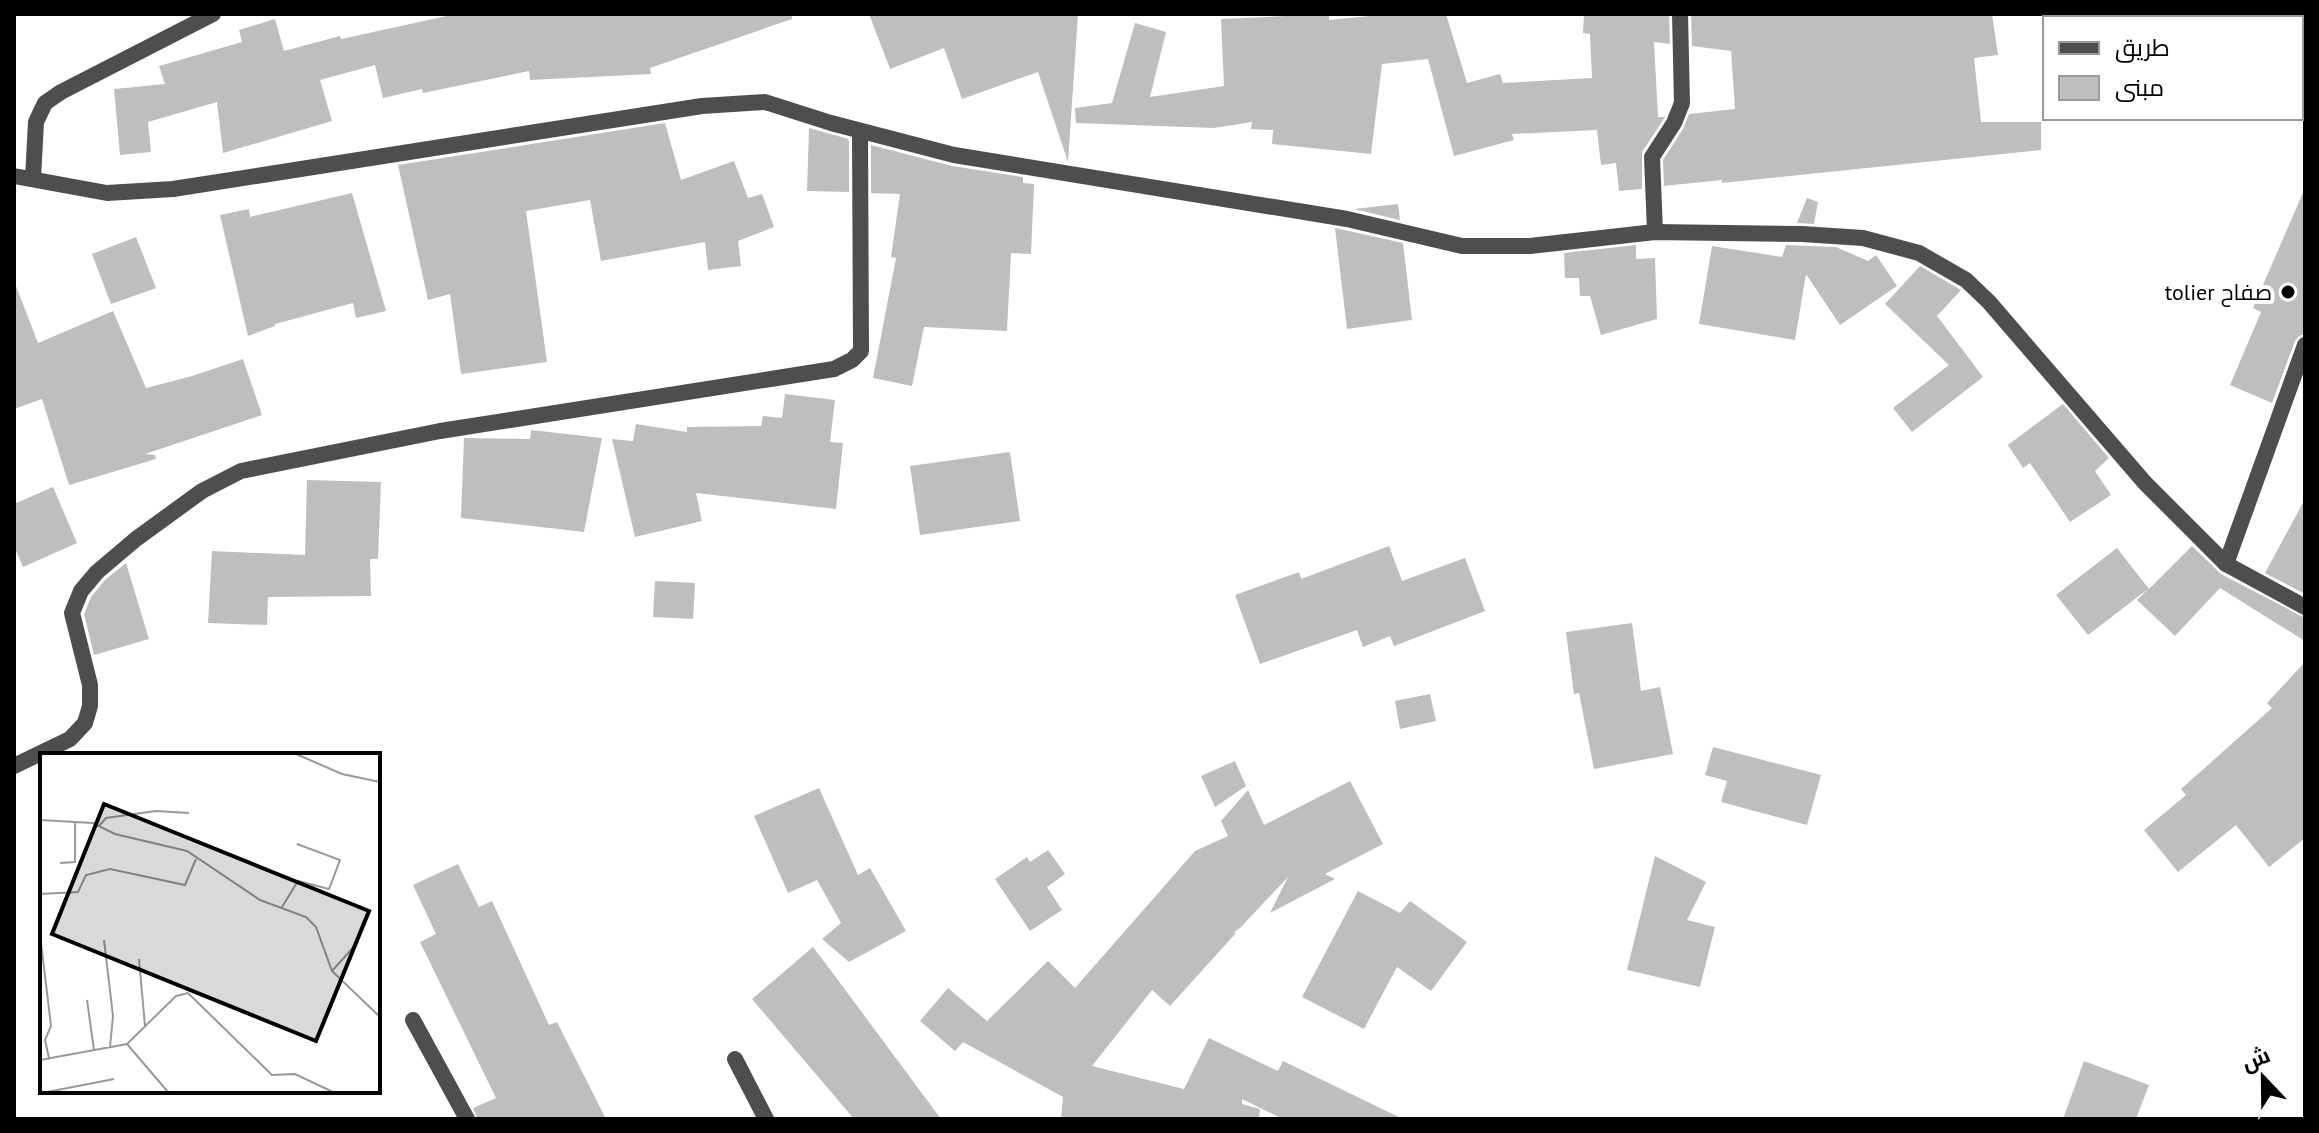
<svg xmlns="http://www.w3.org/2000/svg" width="2319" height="1133" font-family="'PT Sans',Cairo,sans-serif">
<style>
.building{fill:#bebebe}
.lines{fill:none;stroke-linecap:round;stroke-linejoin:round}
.minor{stroke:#4e4e4e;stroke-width:16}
.poi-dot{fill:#000;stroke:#fff;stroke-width:3}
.labels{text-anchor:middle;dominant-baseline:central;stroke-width:8;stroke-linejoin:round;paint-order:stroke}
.poi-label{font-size:22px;fill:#000;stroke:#fff;text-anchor:end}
.inset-road{fill:none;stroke:#999;stroke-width:2}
.view{fill:#000;fill-opacity:0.15;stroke:#000;stroke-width:4}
.inset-edge{fill:none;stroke:#000;stroke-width:4}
</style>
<rect width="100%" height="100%" fill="#fff"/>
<g class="building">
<path d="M456 14H792V19L650 68 651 74 530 80 529 71 423 93 422 89 383 98 375 65 320 80 332 121 223 153 217 102 148 122 151 152 120 155 114 89 165 84 159 66 242 42 239 30 275 19 284 51 340 36 341 39Z"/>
<path d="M869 14H1078L1068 162 1038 72 962 99 944 48 890 69Z"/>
<path d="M1329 14V20L1391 14H1446L1467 83 1500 74 1503 83 1592 78 1590 34 1583 33 1584 14H1669L1670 44 1654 42 1658 117H1665L1642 152V189L1619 191 1616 163 1601 165 1597 130 1512 134 1514 140 1454 156 1428 59 1382 64 1371 154 1272 144 1273 130 1251 129 1252 122 1214 128 1076 123 1075 108 1112 103 1135 23 1166 32 1150 97 1224 86 1221 19Z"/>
<path d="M1691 14H1992L1998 55 1974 58 1981 122H2041V150L1722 183V180L1664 186 1663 160 1683 129 1689 114 1735 109 1731 51 1692 46Z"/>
<path d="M665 123 681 180 734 161 748 198 762 194 774 227 738 241 741 266 708 270 705 242 601 261 590 200 526 211 547 362 461 374 450 294 428 300 398 165Z"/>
<path d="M809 128 849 139 847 141H849V192L807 191Z"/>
<path d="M871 145 952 166 1023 177V183L1034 184 1031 254 1011 253 1007 331 924 327 912 386 873 378 896 258 891 257 900 194 871 193Z"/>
<path d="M2305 188V334L2299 336 2295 341 2272 403 2230 385 2261 312 2253 308Z"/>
<path d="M352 193 386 311 356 318 353 303 275 324V326L248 336 220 215 249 209 250 217Z"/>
<path d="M1807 198 1818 202 1814 224 1797 223Z"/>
<path d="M1398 204 1400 220 1354 209Z"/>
<path d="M1335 228 1403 243 1412 320 1347 329Z"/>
<path d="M136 237 156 288 111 304 92 254Z"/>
<path d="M1636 245V259L1655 258 1657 319 1601 335 1590 296H1580L1579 278H1565L1564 253Z"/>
<path d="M1786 245 1836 247 1868 261 1876 255 1897 286 1840 325 1806 274 1795 340 1699 324 1712 246 1782 257Z"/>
<path d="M1920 266 1961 290 1937 316 1983 377 1912 432 1893 408 1949 365 1885 304Z"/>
<path d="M14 286H16L38 343 113 311 146 388 192 376 243 359 262 415 145 454 155 455 156 459 69 485 42 399 14 409Z"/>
<path d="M785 394 835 400 830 442 843 443 836 509 696 493 702 521 635 537 612 439 633 441 636 424 687 432V427L761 426 763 416 782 418Z"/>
<path d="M2063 404 2109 458 2095 471 2111 495 2070 522 2030 463 2023 468 2008 445Z"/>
<path d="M531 430 602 438 584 532 461 518 464 438 530 439Z"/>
<path d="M1010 452 1020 521 920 535 910 466Z"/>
<path d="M307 480 381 482 378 559H370L371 596 268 597 267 625 208 623 212 551 305 555Z"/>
<path d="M53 487 77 543 23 567 14 546V504Z"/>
<path d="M2305 499V594L2265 573Z"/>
<path d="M1389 546 1402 581 1465 558 1485 611 1394 646 1390 636 1363 647 1357 630 1260 664 1235 595 1299 572 1301 579Z"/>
<path d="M2192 546 2221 574 2305 618V641L2220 588 2175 636 2137 600 2148 589 2088 635 2056 595 2117 548 2149 589Z"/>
<path d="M126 563 149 639 94 655 84 614 91 597 105 580Z"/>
<path d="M655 581 695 583 693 619 653 617Z"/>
<path d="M1632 623 1641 691 1660 687 1673 754 1594 769 1579 693 1574 694 1566 632Z"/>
<path d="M2305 662V838L2269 867 2236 825 2178 872 2144 830 2186 795 2181 789 2272 708 2267 703Z"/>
<path d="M1430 694 1436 721 1400 729 1395 701Z"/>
<path d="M1713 747 1821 775 1807 825 1721 802 1727 781 1705 775Z"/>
<path d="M1235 761 1246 786 1215 807 1201 776Z"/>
<path d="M1350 781 1383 844 1325 874 1335 879 1270 913 1288 877 1240 928 1234 932 1236 933 1170 1006 1152 990 1092 1066 1184 1089 1209 1038 1278 1071 1283 1061 1403 1119H1283L1242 1099V1104L1260 1109 1259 1119H1061L1063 1097 963 1042 955 1051 920 1021 948 988 987 1021 1048 961 1075 988 1195 851 1228 836 1221 821 1248 790 1264 825Z"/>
<path d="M819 788 858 875 870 868 906 931 849 962 822 939 841 923 817 880 788 893 754 816Z"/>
<path d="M1048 850 1065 874 1047 887 1062 910 1030 931 995 879 1027 857 1030 862Z"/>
<path d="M1655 856 1706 882 1687 920 1715 927 1700 987 1627 970Z"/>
<path d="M458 864 479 907 492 901 549 1025 557 1022 606 1119H478L473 1108 496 1098 420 942 436 934 413 885Z"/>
<path d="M1358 891 1400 913 1410 901 1467 942 1431 991 1397 967 1364 1029 1302 997Z"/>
<path d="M813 947 832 972 941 1119H854L752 999Z"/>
<path d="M2084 1061 2149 1085 2136 1119H2063Z"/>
</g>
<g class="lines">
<g class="minor">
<path d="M14 176 107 193 173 189 702 106 765 102 831 123 954 155 1347 219 1462 246H1530L1655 232 1802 234 1863 238 1919 253 1966 280 1989 302 2145 483 2226 564 2305 607"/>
<path d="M33 179 36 122 45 103 61 92 213 14"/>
<path d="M1655 232 1652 157 1674 123 1682 103 1680 14"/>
<path d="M2226 564 2305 345"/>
<path d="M14 766 70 739 85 723 90 706V685L72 613 81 591 97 572 136 539 202 491 241 471 440 431 834 369 852 360 861 351 860 131"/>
<path d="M413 1020 467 1119"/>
<path d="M735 1059 766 1119"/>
</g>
</g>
<circle class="poi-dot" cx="2288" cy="292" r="8"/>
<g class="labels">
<g class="poi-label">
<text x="2272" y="292">tolier صفاح</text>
</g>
</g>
<g transform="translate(40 753)">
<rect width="340" height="340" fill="#fff"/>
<path class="inset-road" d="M256 1 302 21 340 29M0 67 53 70 75 81 147 98 220 147 266 164 276 174 292 218 340 264M59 73 66 65 116 58 149 60M20 110 35 109V69M0 141 38 139 46 122 70 116 145 132 156 106M242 154 258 128 289 136 300 107 257 91M0 181 11 273 5 287 9 305M64 187 73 263 70 294M99 206 105 273M292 218 318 189M47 247 54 297M87 291 128 339M0 307 87 291 136 243 148 240 232 322 255 321 293 339M7 339 74 326"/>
<path class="view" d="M64 51 329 158 276 288 12 181Z"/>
<rect width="340" height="340" class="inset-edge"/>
</g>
<rect width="2319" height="1133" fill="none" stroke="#000000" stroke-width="32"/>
<rect x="2043" y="16" width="260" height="104" fill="#ffffff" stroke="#999999" stroke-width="2"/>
<rect x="2059" y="42" width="40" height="12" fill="#4e4e4e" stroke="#999999" stroke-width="2"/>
<text x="2115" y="56" font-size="24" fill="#000000">طريق</text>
<rect x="2059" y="76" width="40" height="24" fill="#bebebe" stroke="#999999" stroke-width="2"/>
<text x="2115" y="96" font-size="24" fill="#000000">مبنى</text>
<g transform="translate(2263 1077) rotate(338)" stroke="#ffffff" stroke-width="6" paint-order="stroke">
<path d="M0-6L14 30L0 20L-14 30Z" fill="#000000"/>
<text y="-12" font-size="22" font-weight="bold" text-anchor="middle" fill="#000000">ش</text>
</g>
</svg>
